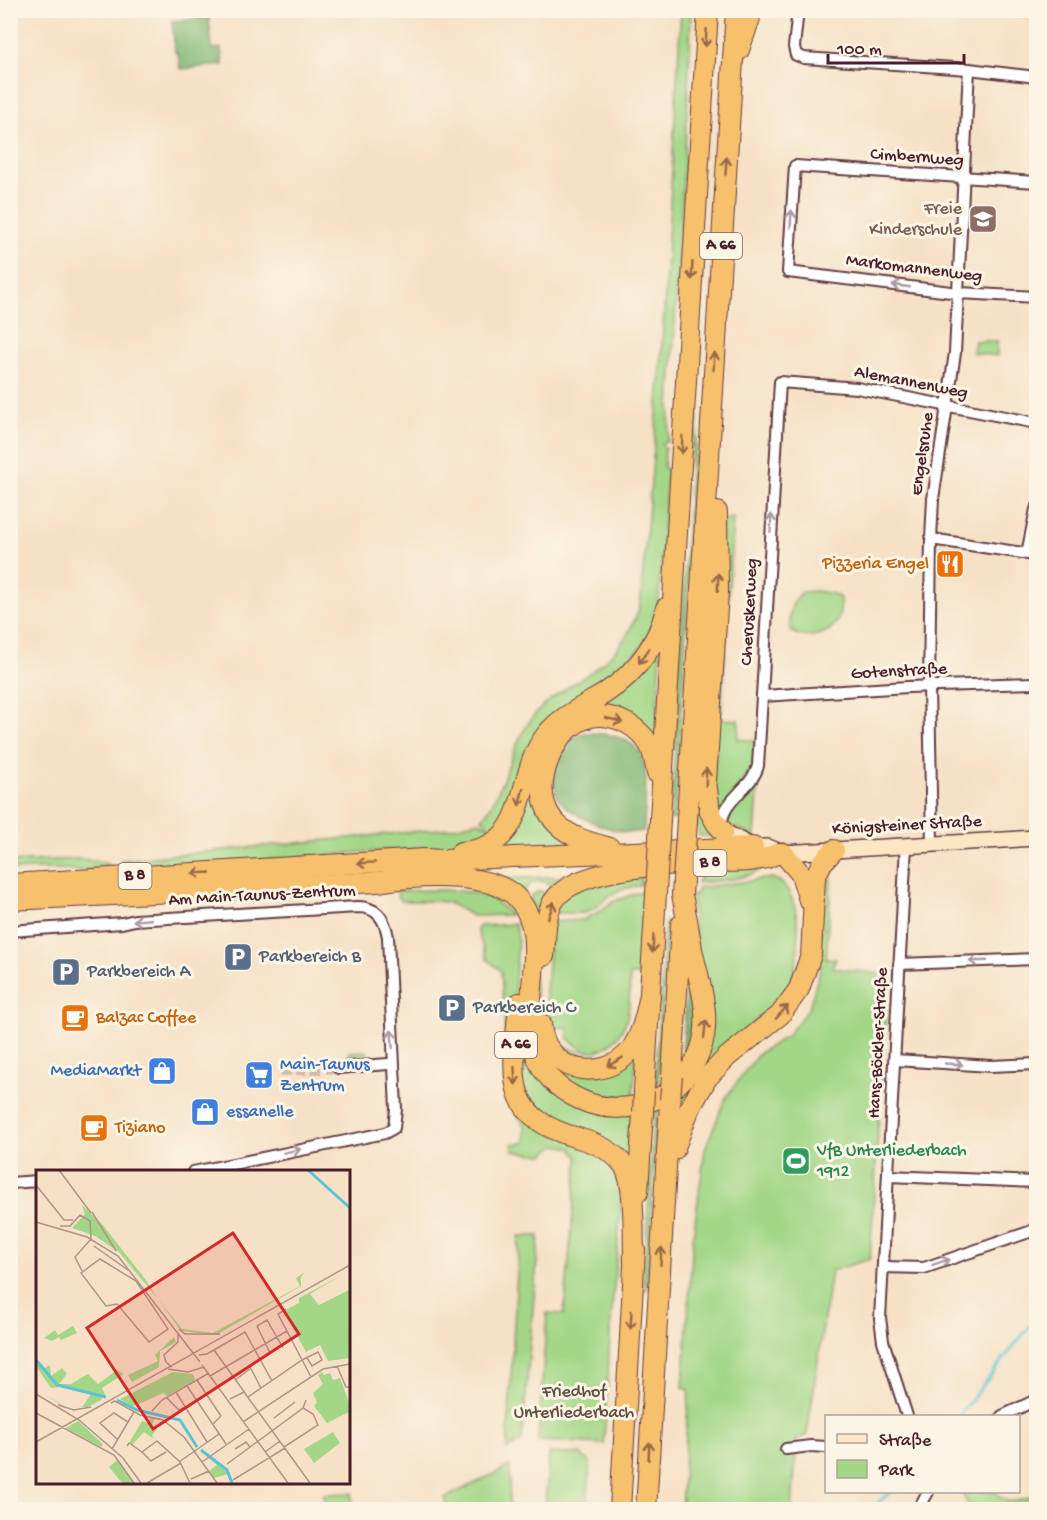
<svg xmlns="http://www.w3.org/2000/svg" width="1047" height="1520" font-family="'Gochi Hand',sans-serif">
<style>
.green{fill:#a3d787;stroke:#767b59;stroke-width:1.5}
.forest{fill:#82b874;stroke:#666c50;stroke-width:1.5}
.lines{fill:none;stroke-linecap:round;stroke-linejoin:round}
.stream{stroke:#59c4d3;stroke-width:3}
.street-tunnel{stroke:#d4baa7;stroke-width:10;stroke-dasharray:10 5;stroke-linecap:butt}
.street-casing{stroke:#643c42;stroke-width:14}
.secondary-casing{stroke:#643c42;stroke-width:18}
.highway-casing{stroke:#643c42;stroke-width:22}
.street{stroke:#fff;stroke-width:10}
.secondary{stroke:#fce6c4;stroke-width:15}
.highway{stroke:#f7c06c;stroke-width:20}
.highway-bridge-casing{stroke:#643c42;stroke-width:22;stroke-linecap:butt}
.highway-bridge{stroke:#f7c06c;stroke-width:20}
.oneway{stroke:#986748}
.oneway2{stroke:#ae9aa0}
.labels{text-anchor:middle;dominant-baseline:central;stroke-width:6;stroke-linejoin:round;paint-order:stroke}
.shield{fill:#fcf5e5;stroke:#7f5f63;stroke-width:1.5}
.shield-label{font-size:16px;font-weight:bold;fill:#4a1f2b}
.street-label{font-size:18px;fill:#4a1f2b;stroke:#fcf5e5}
.education-label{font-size:18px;fill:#785e54;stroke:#fcf5e5;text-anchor:end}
.food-label{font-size:18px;fill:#c56008;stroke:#fcf5e5;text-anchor:start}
.service-label{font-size:18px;fill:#4e5e75;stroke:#fcf5e5;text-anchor:start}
.shop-label{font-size:18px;fill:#366cbe;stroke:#fcf5e5;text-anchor:start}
.leisure-label{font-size:18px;fill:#27864d;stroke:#fcf5e5;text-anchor:start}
.park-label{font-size:18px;fill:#604d42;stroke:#fcf5e5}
.inset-river{fill:none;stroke:#59c4d3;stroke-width:3}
.inset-road{fill:none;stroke:#b19388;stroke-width:1.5}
.view{fill:#d62828;fill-opacity:0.15;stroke:#d62828;stroke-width:3}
.inset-edge{fill:none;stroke:#4a1f2b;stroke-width:3}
</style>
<rect width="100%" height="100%" fill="#fcf5e5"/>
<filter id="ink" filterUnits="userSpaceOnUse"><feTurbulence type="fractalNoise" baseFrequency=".0167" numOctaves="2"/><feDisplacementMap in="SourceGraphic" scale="12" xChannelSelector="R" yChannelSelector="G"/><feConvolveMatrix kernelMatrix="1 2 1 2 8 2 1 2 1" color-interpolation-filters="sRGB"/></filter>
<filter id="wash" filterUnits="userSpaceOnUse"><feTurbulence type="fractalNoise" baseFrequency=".008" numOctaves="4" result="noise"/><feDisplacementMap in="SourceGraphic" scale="24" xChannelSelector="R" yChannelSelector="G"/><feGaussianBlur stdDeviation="1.35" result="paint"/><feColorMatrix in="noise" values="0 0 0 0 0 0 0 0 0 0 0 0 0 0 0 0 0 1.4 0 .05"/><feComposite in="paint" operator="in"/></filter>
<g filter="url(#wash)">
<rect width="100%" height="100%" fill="#f6e1c6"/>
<g class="green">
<path d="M681 11H691L688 99 668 442H663L662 446 665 448 664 468 667 469 658 612 650 636 517 787 499 829 491 827 482 819C507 787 510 742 537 712 547 701 560 693 573 684 607 663 627 645 640 606L660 381Z"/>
<path d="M975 11H1036V17Z"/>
<path d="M975 341H997V356L973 353Z"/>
<path d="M698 403 696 445H692L695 405Z"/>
<path d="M692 447H696L675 820 671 819Z"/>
<path d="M733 518 721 719 739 720 738 739 755 741 754 766 718 819 713 807 723 520Z"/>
<path d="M815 591 834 594 840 598C840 602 841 609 840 613 835 635 809 641 792 632 787 615 790 604 802 592Z"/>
<path d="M662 637 655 744 592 712 538 776 577 843 494 849 536 762Z"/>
<path d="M759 773 755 837 738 828 728 829 727 814Z"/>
<path d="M701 789 718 834 712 836H699L697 820Z"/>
<path d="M478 821 498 832 460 848 376 851 227 863 124 869 119 864 122 860 451 828Z"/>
<path d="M78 859 99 861 109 865 107 868C92 872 78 870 64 869 46 868 28 870 11 870L10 862Z"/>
<path d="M832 866 826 958 836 959 832 968 888 975 870 1259 831 1271 807 1435 797 1439 792 1509 681 1510 689 1390 683 1387 693 1238 705 1149 726 1097 759 1053 787 1036 809 1008 821 967 818 965 820 960V931L824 930V927L820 926 816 890Z"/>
<path d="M744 867H766C745 880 720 881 696 883L702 875Z"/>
<path d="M572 876 555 890C544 877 530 879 522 894L501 879Z"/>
<path d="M641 878V885L619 890 609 896 598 906 585 913H553L566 893 615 879Z"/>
<path d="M772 878C776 880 781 881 784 885 802 907 802 960 789 984 776 1008 749 1025 728 1042L730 1045 681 1110H678L679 1091 702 1060 692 895H696L698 888Z"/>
<path d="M441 890C468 891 492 892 510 915L473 916 449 903 438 901H402L398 897 397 891Z"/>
<path d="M539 891 548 894 544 915 535 914 531 907V896Z"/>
<path d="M640 892 644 894 641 904H644L643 917H639V920L643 921 639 975H630C629 991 631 1006 626 1021 621 1037 602 1057 583 1050 578 1047 573 1042 568 1039V1028L555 1027V1039C595 1063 595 1064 634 1037L603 1065 560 1054 544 1019 551 922 583 920 599 912 612 902Z"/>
<path d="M665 922H668L658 1085 655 1086Z"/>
<path d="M527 923 547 1080 632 1115 631 1161 548 1122 522 1089Z"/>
<path d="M515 924 518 937 511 1041 514 1096 596 1149 622 1175V1197L611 1319 604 1444 538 1441 547 1313 564 1314 578 1158 572 1148 556 1145 544 1155 513 1151 512 1144 525 1143V1126L509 1105 501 971 487 959 477 930 480 926Z"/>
<path d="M536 1014 569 1069 637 1049 633 1097 600 1096 580 1088 557 1074 537 1042Z"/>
<path d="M366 1051 368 1055 366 1059 350 1060 349 1052Z"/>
<path d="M658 1106 647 1290H643L654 1108Z"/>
<path d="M519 1236H539L522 1440 507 1450Z"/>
<path d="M549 1453 580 1454 590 1462 587 1509H545Z"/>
<path d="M510 1466 509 1509H446L445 1498Z"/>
<path d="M962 1492H996C1005 1508 1022 1500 1036 1495V1509H970Z"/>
<path d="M352 1493V1509H324V1494Z"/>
</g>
<g class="forest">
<path d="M209 18 212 49 221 48 223 65 180 69 178 53H175L172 21Z"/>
<path d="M583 733C660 733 645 772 644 831 638 832 631 833 625 832 605 829 576 817 562 803 557 799 556 793 555 786 551 762 561 744 583 733Z"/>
<path d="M687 979C705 991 697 1023 696 1041H692L689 1049 683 1048Z"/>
</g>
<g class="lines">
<g class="stream">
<path d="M959 1416 1024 1333 1036 1320"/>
<path d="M870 1510 890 1492"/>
</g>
</g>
</g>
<g filter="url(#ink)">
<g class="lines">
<path class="street-tunnel" d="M281 1071 338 1068"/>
<g class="street-casing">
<g id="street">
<path d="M798 10 794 47 796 55 804 58 969 69 1036 77"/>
<path d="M1036 182 795 166 788 272 959 293 1036 297"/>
<path d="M931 539 1036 555"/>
<path d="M1027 554 1036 509"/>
<path d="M762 696 908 687 1036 683"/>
<path d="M722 828C719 801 752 789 758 766L780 382 857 388 1036 423"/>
<path d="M932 845 929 687 931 539 933 499 955 353 969 69"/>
<path d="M906 846 880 1318 883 1341 907 1416"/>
<path d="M10 931 122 923 135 920 358 907C377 907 385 919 388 937L396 1109 394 1128 385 1133 193 1172"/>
<path d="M899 964 1036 959"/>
<path d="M895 1060 991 1066 1036 1064"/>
<path d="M338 1068 388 1064"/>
<path d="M888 1176 1036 1182"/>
<path d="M10 1183 38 1181"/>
<path d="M883 1267 924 1268 1032 1231 1036 1227"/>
<path d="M1002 1416 1036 1400"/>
<path d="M786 1449 811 1446 826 1447"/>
<path d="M918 1510 928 1492"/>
</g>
</g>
<g class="secondary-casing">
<path id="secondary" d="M723 831 753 847H768L783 853 1036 838"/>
</g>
<g class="highway-casing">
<g id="highway">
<path d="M739 50 750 18"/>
<path d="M717 512 718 591 706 781 710 812 716 823 723 831"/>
<path d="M660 819 708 10"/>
<path d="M687 820 736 10"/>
<path d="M610 848C592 843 571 838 557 824 546 813 541 797 543 782 548 740 583 698 628 724 637 729 645 737 650 746 654 754 655 764 657 773"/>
<path d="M461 852C533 847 513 777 546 735 558 720 574 711 590 702 627 683 657 650 666 608"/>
<path d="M783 853 801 874 809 900"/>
<path d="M10 884 424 859 444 860 753 847"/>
<path d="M10 900 378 882C413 876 486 871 514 895 570 945 481 1055 581 1100 605 1111 632 1110 656 1099 676 1090 692 1072 700 1051 713 1017 699 982 692 949 689 931 686 913 682 895"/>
<path d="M544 956C546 939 544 918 553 902 576 861 706 863 750 861L767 858 779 853"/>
<path d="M519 1003C514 1071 498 1116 578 1138 596 1143 614 1151 624 1166 636 1185 633 1238 634 1262"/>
<path d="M541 1024C542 1034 544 1043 550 1050 569 1077 610 1075 630 1051 642 1035 646 1014 650 995"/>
<path d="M672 1076 681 925"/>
<path d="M644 1091 656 894"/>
<path d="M674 1150 689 1110 707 1078 727 1057 780 1015 799 989 811 955 815 877 822 863 834 850"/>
<path d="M638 1192 643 1112"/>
<path d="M620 1510 635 1249"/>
<path d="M646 1510 670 1100"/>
</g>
</g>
<use href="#street" class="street"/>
<use href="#secondary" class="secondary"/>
<use href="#highway" class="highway"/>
<g class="highway-bridge-casing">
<g id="highway-bridge">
<path d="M656 894 660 819"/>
<path d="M682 895 687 820"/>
<path d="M670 1100 672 1076"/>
<path d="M643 1112 644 1091"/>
</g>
</g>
<use href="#highway-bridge" class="highway-bridge"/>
</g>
<defs><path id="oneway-shaft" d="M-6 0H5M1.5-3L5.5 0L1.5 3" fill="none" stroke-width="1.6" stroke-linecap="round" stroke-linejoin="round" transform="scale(1.5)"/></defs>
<g class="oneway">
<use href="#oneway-shaft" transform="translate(706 38) rotate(94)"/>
<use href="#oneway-shaft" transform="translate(726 166) rotate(-87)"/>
<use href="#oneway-shaft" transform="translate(692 271) rotate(93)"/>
<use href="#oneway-shaft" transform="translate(714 361) rotate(-87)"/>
<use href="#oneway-shaft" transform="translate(682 445) rotate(93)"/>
<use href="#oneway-shaft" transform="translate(718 582) rotate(-89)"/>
<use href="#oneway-shaft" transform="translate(644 656) rotate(125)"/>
<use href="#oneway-shaft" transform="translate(614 720) rotate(15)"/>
<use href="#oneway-shaft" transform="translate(706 777) rotate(-88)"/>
<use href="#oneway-shaft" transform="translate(521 797) rotate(104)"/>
<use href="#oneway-shaft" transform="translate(366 863) rotate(176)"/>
<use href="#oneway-shaft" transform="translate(201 873) rotate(177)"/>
<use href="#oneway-shaft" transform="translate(551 910) rotate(-71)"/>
<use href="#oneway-shaft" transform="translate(653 944) rotate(93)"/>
<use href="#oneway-shaft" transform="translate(782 1012) rotate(-47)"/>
<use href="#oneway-shaft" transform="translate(705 1029) rotate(-84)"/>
<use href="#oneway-shaft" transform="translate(615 1062) rotate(150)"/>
<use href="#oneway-shaft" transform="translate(515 1076) rotate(86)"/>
<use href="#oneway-shaft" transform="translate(661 1256) rotate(-87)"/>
<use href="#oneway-shaft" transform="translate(631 1320) rotate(93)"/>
<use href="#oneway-shaft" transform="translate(649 1451) rotate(-87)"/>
</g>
<g class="oneway2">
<use href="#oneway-shaft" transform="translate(791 219) rotate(-86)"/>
<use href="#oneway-shaft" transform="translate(901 286) rotate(-172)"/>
<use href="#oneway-shaft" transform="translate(771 523) rotate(-87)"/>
<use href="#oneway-shaft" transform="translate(142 920) rotate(175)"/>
<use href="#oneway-shaft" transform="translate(978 961) rotate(178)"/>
<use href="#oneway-shaft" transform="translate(392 1039) rotate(-94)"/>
<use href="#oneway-shaft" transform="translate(954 1064) rotate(3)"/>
<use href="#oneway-shaft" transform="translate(292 1151) rotate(-12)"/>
<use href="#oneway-shaft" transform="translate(941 1262) rotate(-19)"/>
</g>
</g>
<defs>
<g id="school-square" transform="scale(1.5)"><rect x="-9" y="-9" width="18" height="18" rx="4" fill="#8d6e63" stroke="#fcf5e5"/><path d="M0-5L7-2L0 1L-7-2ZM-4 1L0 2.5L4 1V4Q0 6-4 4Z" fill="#fff"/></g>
<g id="restaurant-square" transform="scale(1.5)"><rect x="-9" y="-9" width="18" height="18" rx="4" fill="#e8710a" stroke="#fcf5e5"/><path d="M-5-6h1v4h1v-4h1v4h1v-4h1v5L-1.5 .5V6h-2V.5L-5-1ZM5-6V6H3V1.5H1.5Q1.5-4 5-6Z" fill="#fff"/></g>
<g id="parking-square" transform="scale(1.5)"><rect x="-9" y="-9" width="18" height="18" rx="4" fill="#5c6f8a" stroke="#fcf5e5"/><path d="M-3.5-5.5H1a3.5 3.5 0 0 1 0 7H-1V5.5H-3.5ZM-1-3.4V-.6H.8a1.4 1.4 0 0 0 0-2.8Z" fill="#fff"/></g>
<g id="cafe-square" transform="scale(1.5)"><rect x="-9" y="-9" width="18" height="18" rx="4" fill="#e8710a" stroke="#fcf5e5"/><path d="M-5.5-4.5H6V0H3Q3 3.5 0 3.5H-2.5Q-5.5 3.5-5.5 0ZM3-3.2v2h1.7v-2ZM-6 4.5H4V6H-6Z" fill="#fff"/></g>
<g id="shop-square" transform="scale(1.5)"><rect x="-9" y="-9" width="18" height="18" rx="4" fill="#3f7fe0" stroke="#fcf5e5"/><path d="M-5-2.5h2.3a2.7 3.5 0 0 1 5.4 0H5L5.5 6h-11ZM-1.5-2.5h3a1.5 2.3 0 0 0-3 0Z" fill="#fff"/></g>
<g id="supermarket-square" transform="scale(1.5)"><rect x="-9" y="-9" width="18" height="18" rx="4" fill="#3f7fe0" stroke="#fcf5e5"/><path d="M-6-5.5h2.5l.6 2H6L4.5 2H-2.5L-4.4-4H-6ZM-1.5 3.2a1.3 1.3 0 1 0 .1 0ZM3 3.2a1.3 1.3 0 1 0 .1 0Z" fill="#fff"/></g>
<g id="stadium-square" transform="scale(1.5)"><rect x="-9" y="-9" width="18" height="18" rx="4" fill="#2e9e5b" stroke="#fcf5e5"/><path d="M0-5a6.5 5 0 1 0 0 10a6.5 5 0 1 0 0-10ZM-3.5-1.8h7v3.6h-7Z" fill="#fff"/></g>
</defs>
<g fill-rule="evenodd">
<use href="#school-square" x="983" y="219"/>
<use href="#restaurant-square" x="950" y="564"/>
<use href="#parking-square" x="238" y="957"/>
<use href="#parking-square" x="66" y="972"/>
<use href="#parking-square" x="452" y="1008"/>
<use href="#cafe-square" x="75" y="1018"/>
<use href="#shop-square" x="162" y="1071"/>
<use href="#supermarket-square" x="259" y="1075"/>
<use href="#shop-square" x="205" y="1112"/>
<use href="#cafe-square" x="94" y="1128"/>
<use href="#stadium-square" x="796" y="1161"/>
</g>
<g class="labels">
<g class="shield">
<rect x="700" y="233" width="42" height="26" rx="4.5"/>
<rect x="693.5" y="850" width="33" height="26" rx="4.5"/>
<rect x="118.5" y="863" width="33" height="26" rx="4.5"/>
<rect x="495" y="1032" width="42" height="26" rx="4.5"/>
</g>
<g class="shield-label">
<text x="721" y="246">A 66</text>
<text x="710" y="863">B 8</text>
<text x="135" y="876">B 8</text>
<text x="516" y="1045">A 66</text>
</g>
<g class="street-label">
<text transform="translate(917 158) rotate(4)">Cimbernweg</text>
<text transform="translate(914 269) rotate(7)">Markomannenweg</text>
<text transform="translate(911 383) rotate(11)">Alemannenweg</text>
<text transform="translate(923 454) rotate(-82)">Engelsruhe</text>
<text transform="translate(750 612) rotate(-87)">Cheruskerweg</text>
<text transform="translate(899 672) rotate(-3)">Gotenstraße</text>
<text transform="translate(907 826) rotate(-3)">Königsteiner Straße</text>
<text transform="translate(262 896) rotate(-3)">Am Main-Taunus-Zentrum</text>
<text transform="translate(879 1043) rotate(-87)">Hans-Böckler-Straße</text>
</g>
<g class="education-label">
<text x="962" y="209">Freie<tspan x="962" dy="21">Kinderschule</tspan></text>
</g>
<g class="food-label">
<text x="929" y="564" text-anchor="end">Pizzeria Engel</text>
<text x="96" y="1018">Balzac Coffee</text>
<text x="115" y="1128">Tiziano</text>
</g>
<g class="service-label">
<text x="259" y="957">Parkbereich B</text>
<text x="87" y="972">Parkbereich A</text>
<text x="473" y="1008">Parkbereich C</text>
</g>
<g class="shop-label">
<text x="280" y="1065">Main-Taunus<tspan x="280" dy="21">Zentrum</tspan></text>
<text x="141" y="1071" text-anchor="end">MediaMarkt</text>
<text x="226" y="1112">essanelle</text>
</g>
<g class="leisure-label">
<text x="817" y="1151">VfB Unterliederbach<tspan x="817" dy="21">1912</tspan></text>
</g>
<g class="park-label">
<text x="574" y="1392">Friedhof<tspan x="574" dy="21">Unterliederbach</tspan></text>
</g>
</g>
<g transform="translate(36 1170)">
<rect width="314" height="314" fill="#f6e1c6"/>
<path d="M46 35 67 55 109 109 121 128 83 82 59 66 36 58 49 44ZM269 102 265 107V116L180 165 145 161 122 129 146 159 177 163 264 116 260 108ZM304 106 274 124 283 135 313 120V188L292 191 284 175 270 182 248 141 263 133V128ZM37 156 41 163 25 170 23 167 16 171 8 168 19 160 22 165ZM138 167 140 172 124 181 123 197 96 212 92 205 122 191 119 185ZM0 188 9 198 14 195 15 206 26 198 31 204 23 214H35L52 204 62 214 81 200 88 204 66 218 69 224 65 230 52 237 26 236 10 225 28 236 46 237 55 224 31 216 15 218 0 196ZM137 202 157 204 159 210 131 226 127 223 96 237 84 229ZM286 202 288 205 294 203 297 210 304 208 313 233V242L291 253 278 236 281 232 277 223 287 214 282 205ZM115 247 119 248 116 254 121 259 116 265 118 269 108 262 96 275 93 273 106 251 111 253ZM42 251 67 274 65 277 30 258ZM297 262 304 273 278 293 268 279ZM172 287 186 294 198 313 192 304 178 308 173 301 181 295ZM82 289 89 299 97 313H86L73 297Z" fill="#a3d787"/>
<path class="inset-river" d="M272 0 314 38M0 190 21 215 70 227M81 230 101 240 144 250 161 277M165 280 191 300 196 313"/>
<path class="inset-road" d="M23 0 55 43M0 15 28 50H37M56 42 80 81M0 52 51 67 82 86 164 192M24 56H34L44 45 54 51 55 69 39 87 46 101M58 76 92 100M64 89 100 111 132 159 113 172 81 134 70 136 45 103ZM250 139 242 144 275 207M143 159 149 164H184M178 180 209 223M234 183 221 156 231 150 247 178M163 185 171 184 209 162 236 211M166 195 252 313M213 195 225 218M301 196 310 217H314M136 197 130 192 128 185 142 172V163M132 199 152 202 168 197M174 206 251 161M161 210 185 246 177 254M199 210 214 199M151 216 190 274M140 222 171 272M0 224 43 250 87 288 105 313M212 227 266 190 282 182 286 190 276 196 271 188M131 228 143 240 149 237M194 229 208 222 274 313M75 233 79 231 104 245 127 250 148 267 181 313M22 235 38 240 55 237M116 241 126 230 173 203M0 243 78 285 98 313M238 248 259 232M207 252 287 199 314 194M81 269 64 253 78 243 92 252M0 272 314 95M91 276 93 273 106 282M248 277 282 255 277 244 267 238M76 279 98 242M199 279 210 272 214 277M130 282 115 291 106 282 121 271 144 292 154 313M229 282 244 271M143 292 183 264M166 292 213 259M191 294 267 238 270 230M155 309 173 301M197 310 249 278M111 313 145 293"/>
<path class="view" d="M197 63 263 164 117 259 51 158Z"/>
<rect width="314" height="314" class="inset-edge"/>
</g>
<rect width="1047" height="1520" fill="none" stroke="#fcf5e5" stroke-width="36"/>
<rect x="825" y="1415" width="195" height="78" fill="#fcf5e5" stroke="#b59f9b" stroke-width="1.5"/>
<rect x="837" y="1434" width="30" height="9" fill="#fce6c4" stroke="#b59f9b" stroke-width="1.5"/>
<text x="879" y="1445" font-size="18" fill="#4a1f2b">Straße</text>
<rect x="837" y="1460" width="30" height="18" fill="#a3d787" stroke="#b59f9b" stroke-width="1.5"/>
<text x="879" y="1475" font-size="18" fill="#4a1f2b">Park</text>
<path d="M828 54v9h136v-9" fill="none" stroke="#4a1f2b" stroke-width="3"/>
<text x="837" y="54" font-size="18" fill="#4a1f2b" stroke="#fcf5e5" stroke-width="4.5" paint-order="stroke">100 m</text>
</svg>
